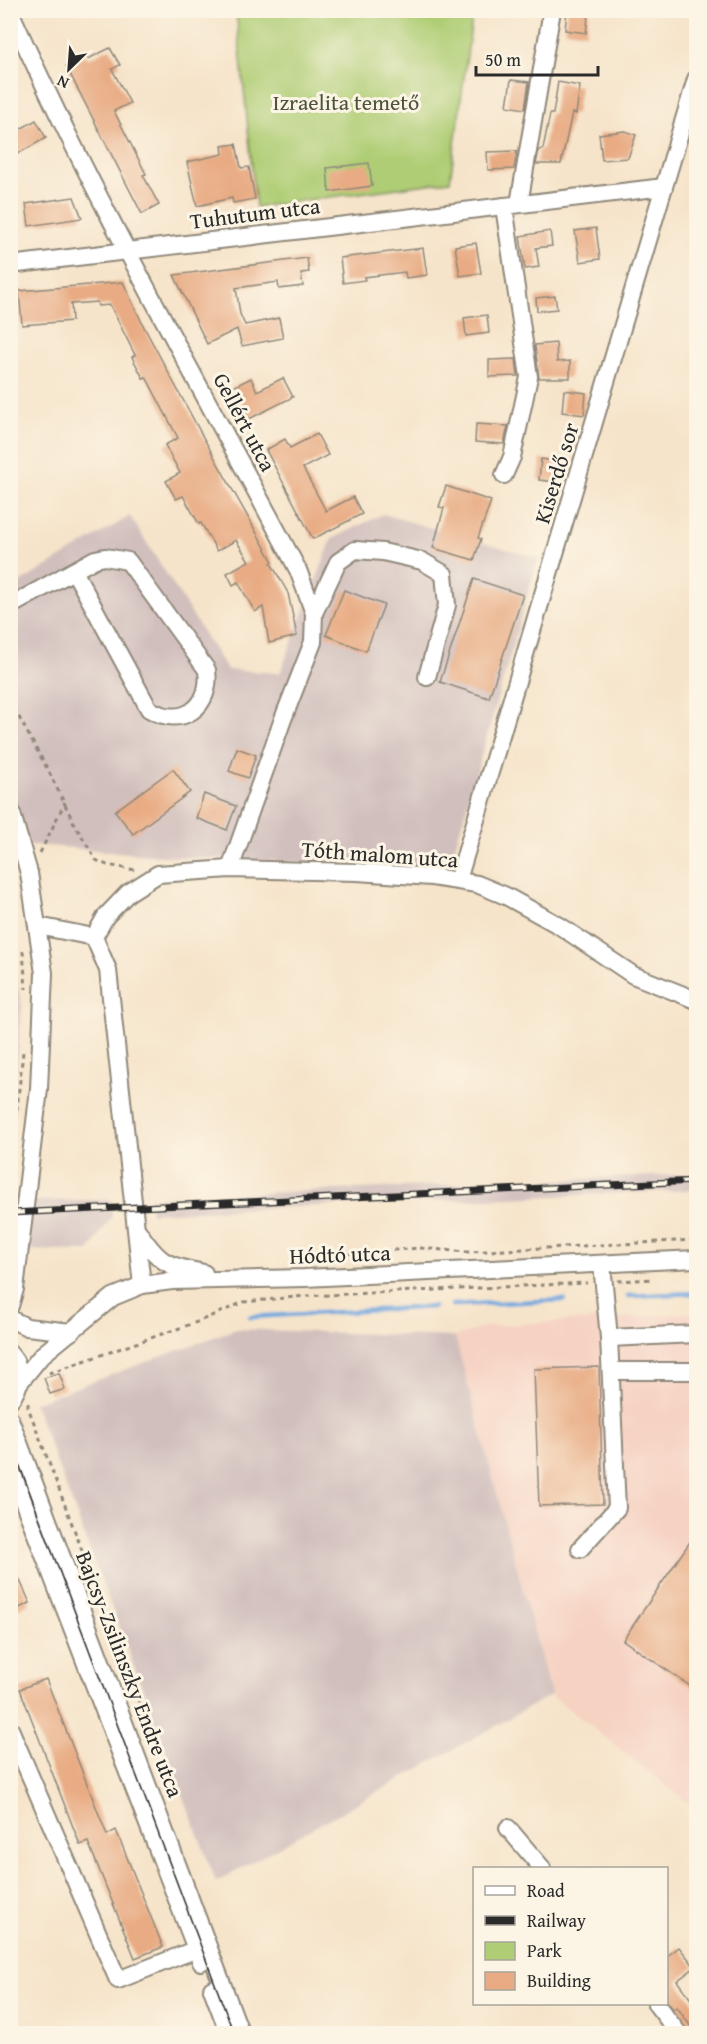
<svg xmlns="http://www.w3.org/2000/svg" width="707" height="2044" font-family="'Gentium Book Plus',serif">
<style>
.built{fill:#f6d2c3}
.industrial{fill:#d1bfbd}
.green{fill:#afcd74;stroke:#6d7c50;stroke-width:1.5}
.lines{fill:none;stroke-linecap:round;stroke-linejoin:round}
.stream{stroke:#72a7df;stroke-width:4.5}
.building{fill:#e8ab83}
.minor-casing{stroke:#90887a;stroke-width:20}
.path{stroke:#90887a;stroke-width:3;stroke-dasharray:4.5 4.5;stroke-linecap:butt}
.minor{stroke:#fff;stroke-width:16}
.tram{stroke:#2b2b2b;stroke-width:1.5}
.rail-casing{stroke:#2b2b2b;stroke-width:7}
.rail{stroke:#fcf5e5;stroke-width:4.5;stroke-dasharray:14;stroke-linecap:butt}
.labels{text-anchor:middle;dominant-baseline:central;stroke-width:6;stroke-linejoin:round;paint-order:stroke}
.park-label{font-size:22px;fill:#4c543d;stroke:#fcf5e5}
.street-label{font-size:22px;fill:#2b2b2b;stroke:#fcf5e5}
</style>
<rect width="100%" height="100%" fill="#fcf5e5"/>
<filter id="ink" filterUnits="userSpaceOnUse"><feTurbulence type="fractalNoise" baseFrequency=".0167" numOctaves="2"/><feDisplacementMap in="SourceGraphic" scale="12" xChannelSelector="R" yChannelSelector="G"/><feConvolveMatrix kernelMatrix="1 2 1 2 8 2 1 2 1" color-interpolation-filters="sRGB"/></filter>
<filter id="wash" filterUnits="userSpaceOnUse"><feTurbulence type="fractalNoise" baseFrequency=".008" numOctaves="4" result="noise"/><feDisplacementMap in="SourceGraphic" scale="24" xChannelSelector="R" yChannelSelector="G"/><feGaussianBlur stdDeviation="1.35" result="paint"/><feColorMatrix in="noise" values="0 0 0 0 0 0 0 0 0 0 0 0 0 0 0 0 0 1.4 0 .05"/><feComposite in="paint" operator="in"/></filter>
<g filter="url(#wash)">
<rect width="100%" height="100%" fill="#f6e4ca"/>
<path class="built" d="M696 1313V1809L551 1695 455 1337 487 1326Z"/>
<g class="industrial">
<path d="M383 514 538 558 449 868 160 856 37 845 11 846V588L130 516 227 670 280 673 332 539Z"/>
<path d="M11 957 22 1006 11 1137Z"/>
<path d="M696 1174V1190L151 1213 150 1198Z"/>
<path d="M111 1200 112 1216 89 1251 11 1250V1201Z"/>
<path d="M236 1329 455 1337 551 1695 216 1882 34 1403Z"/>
</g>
<path class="green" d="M236 11H473L450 181 256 207Z"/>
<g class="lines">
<g class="stream">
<path d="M628 1296 696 1293"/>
<path d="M452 1305 564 1300"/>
<path d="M250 1317 433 1307"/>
</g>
</g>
<g id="blocks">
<g class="building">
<path d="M567 10H589L586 33 565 30Z"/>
<path d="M110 48 120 65 112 69 130 103 114 111 146 174 143 175 159 205 142 214 66 66 86 55 88 59Z"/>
<path d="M511 80 529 82 525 109 507 106Z"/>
<path d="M558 82 580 86 576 114 572 113 561 164H536L539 150 543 149 550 114H553Z"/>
<path d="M36 120 46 138 10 158V135Z"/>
<path d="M625 131 636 135 628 158 602 160 599 134Z"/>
<path d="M236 144 241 168 249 167 255 199 233 203 232 198 197 206 187 162 223 154 222 146Z"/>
<path d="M517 151 514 169 488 170 487 152Z"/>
<path d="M369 163 372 186 329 192 327 168Z"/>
<path d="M74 197 82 218 29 226 26 204Z"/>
<path d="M596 228 600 259 580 262 575 231Z"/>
<path d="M550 231 552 246 536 248 539 267 525 269 520 236Z"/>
<path d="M476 243 481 273 460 276 455 246Z"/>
<path d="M423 248 427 275 406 278 405 272 364 277 365 280 343 283 340 258Z"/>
<path d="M307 258 309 272 301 273 303 286 279 289 278 282 236 288 240 314 245 325 279 318 283 338 242 346 237 329 207 344 174 275Z"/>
<path d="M123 282 144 327 203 437 273 562 271 563 288 593 297 636 269 643 263 607 255 612 238 582 233 585 227 573 249 561 236 540 217 551 201 523 199 524 183 496 176 499 166 481 180 473 165 445 178 438 146 377 143 378 132 357 135 355 110 305 98 306 97 302 71 304 72 321 22 325 19 291Z"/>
<path d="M555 296 557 309 537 311 536 298Z"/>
<path d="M487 315 489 333 466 336 464 318Z"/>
<path d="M556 343 557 362 570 361V378H539L535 345Z"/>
<path d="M516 359 518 376 489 377V360Z"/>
<path d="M251 378 257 391 283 378 293 397 249 419 233 387Z"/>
<path d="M564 390 586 393 584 415 562 412Z"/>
<path d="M476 424 508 426 504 444 475 442Z"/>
<path d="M317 434 328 455 303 468 326 511 353 497 362 514 313 539 266 450 285 439 290 448Z"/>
<path d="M541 459 567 463 564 483 539 480Z"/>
<path d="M446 486 491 501 478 538 481 539 474 560 433 548 444 508 439 507Z"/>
<path d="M474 579 523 595 489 698 440 682Z"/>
<path d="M344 590 384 605 366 651 326 635Z"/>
<path d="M237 748 256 755 248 778 229 771Z"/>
<path d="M173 769 190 792 133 834 115 811Z"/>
<path d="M204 794 236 806 227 830 196 818Z"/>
<path d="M599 1367 603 1504 539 1506 534 1369Z"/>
<path d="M59 1373 65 1389 50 1394 44 1378Z"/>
<path d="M696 1533V1690L623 1640Z"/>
<path d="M10 1558 30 1603 10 1612Z"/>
<path d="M46 1679 107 1835 116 1830 163 1947 135 1958 88 1842 80 1845 20 1689Z"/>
<path d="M679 1947 695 1967 677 1981 696 2006V2034L677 2007 673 2009 666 2000V1957Z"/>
</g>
</g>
</g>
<g filter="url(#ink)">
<use href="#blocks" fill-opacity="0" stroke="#90887a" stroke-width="1.5"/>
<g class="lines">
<g class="minor-casing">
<g id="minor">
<path d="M10 11C95 202 200 385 298 570L314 613 313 642 283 719 230 869"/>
<path d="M519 204 552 10"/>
<path d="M10 265 664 187"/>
<path d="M504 475 512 457 529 377 504 206"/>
<path d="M10 606 95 559 105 557 128 561 207 670C212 707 182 729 149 709L74 571"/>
<path d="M314 613 338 562 355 550 383 552 422 561 444 574 447 605 427 677"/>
<path d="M10 807 29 873 44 973 39 1089 15 1289 10 1306"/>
<path d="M458 880 696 79"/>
<path d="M38 926 94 937"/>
<path d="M94 937 106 916 128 893 158 874 230 869 357 872 432 877 477 884 506 896 560 926 633 975 696 1000"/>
<path d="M94 937 108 970 142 1285"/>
<path d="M138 1231C159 1263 166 1266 204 1273"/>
<path d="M10 1319 27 1327 71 1332"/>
<path d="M609 1338 696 1334"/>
<path d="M10 1354C23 1369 22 1386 10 1400"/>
<path d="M611 1371H696"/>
<path d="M20 1382 42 1355 113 1297 142 1285 172 1281 305 1278 696 1259"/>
<path d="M10 1419 241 2034"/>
<path d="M10 1467 201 1962"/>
<path d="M580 1549 617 1508 609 1338 602 1264"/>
<path d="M10 1729 118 1980 207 1945"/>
<path d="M508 1828 542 1868"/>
<path d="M212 1989 229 2034"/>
<path d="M656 2004 679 2034"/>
</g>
</g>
<g class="path">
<path d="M10 701 48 770 74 823 96 860 107 865 136 870"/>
<path d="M40 853 65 802"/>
<path d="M23 951 26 989"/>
<path d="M10 1173 23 1052"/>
<path d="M305 1262 308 1259 316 1256 420 1248 467 1252 696 1240"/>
<path d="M618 1281 653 1279"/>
<path d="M49 1373 197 1322 244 1302 306 1296 587 1283"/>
<path d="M28 1403V1407L159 1755"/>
</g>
<use href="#minor" class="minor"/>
<path class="tram" d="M10 1440 234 2034"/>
<g class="rail-casing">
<path id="rail" d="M10 1213 696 1181"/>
</g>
<use href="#rail" class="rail"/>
</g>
</g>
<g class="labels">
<g class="park-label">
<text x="346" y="102">Izraelita temető</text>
</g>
<g class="street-label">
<text transform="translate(255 213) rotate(-7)">Tuhutum utca</text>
<text transform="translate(245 422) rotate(62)">Gellért utca</text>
<text transform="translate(556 473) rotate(-73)">Kiserdő sor</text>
<text transform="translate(380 854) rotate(4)">Tóth malom utca</text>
<text transform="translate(340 1254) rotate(-2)">Hódtó utca</text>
<text transform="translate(130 1674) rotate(69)">Bajcsy-Zsilinszky Endre utca</text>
</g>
</g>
<rect width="707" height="2044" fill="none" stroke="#fcf5e5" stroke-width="36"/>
<rect x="473" y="1867" width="195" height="138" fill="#fcf5e5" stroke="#a8a49b" stroke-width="1.5"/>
<rect x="485" y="1886" width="30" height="9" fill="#ffffff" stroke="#a8a49b" stroke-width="1.5"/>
<text x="527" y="1897" font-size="18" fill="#2b2b2b">Road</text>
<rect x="485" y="1916" width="30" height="9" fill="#2b2b2b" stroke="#a8a49b" stroke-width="1.5"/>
<text x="527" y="1927" font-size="18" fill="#2b2b2b">Railway</text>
<rect x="485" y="1942" width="30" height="18" fill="#afcd74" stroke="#a8a49b" stroke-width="1.5"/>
<text x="527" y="1957" font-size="18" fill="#2b2b2b">Park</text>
<rect x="485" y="1972" width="30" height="18" fill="#e8ab83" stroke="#a8a49b" stroke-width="1.5"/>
<text x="527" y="1987" font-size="18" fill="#2b2b2b">Building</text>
<g transform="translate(69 69) rotate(205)" stroke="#fcf5e5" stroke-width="4.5" paint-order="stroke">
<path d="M0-4.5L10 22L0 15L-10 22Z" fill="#2b2b2b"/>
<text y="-9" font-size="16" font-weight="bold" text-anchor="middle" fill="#2b2b2b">N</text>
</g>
<path d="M476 66v9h122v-9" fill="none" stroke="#2b2b2b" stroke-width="3"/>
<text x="485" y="66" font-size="18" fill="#2b2b2b" stroke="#fcf5e5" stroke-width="4.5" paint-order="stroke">50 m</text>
</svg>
